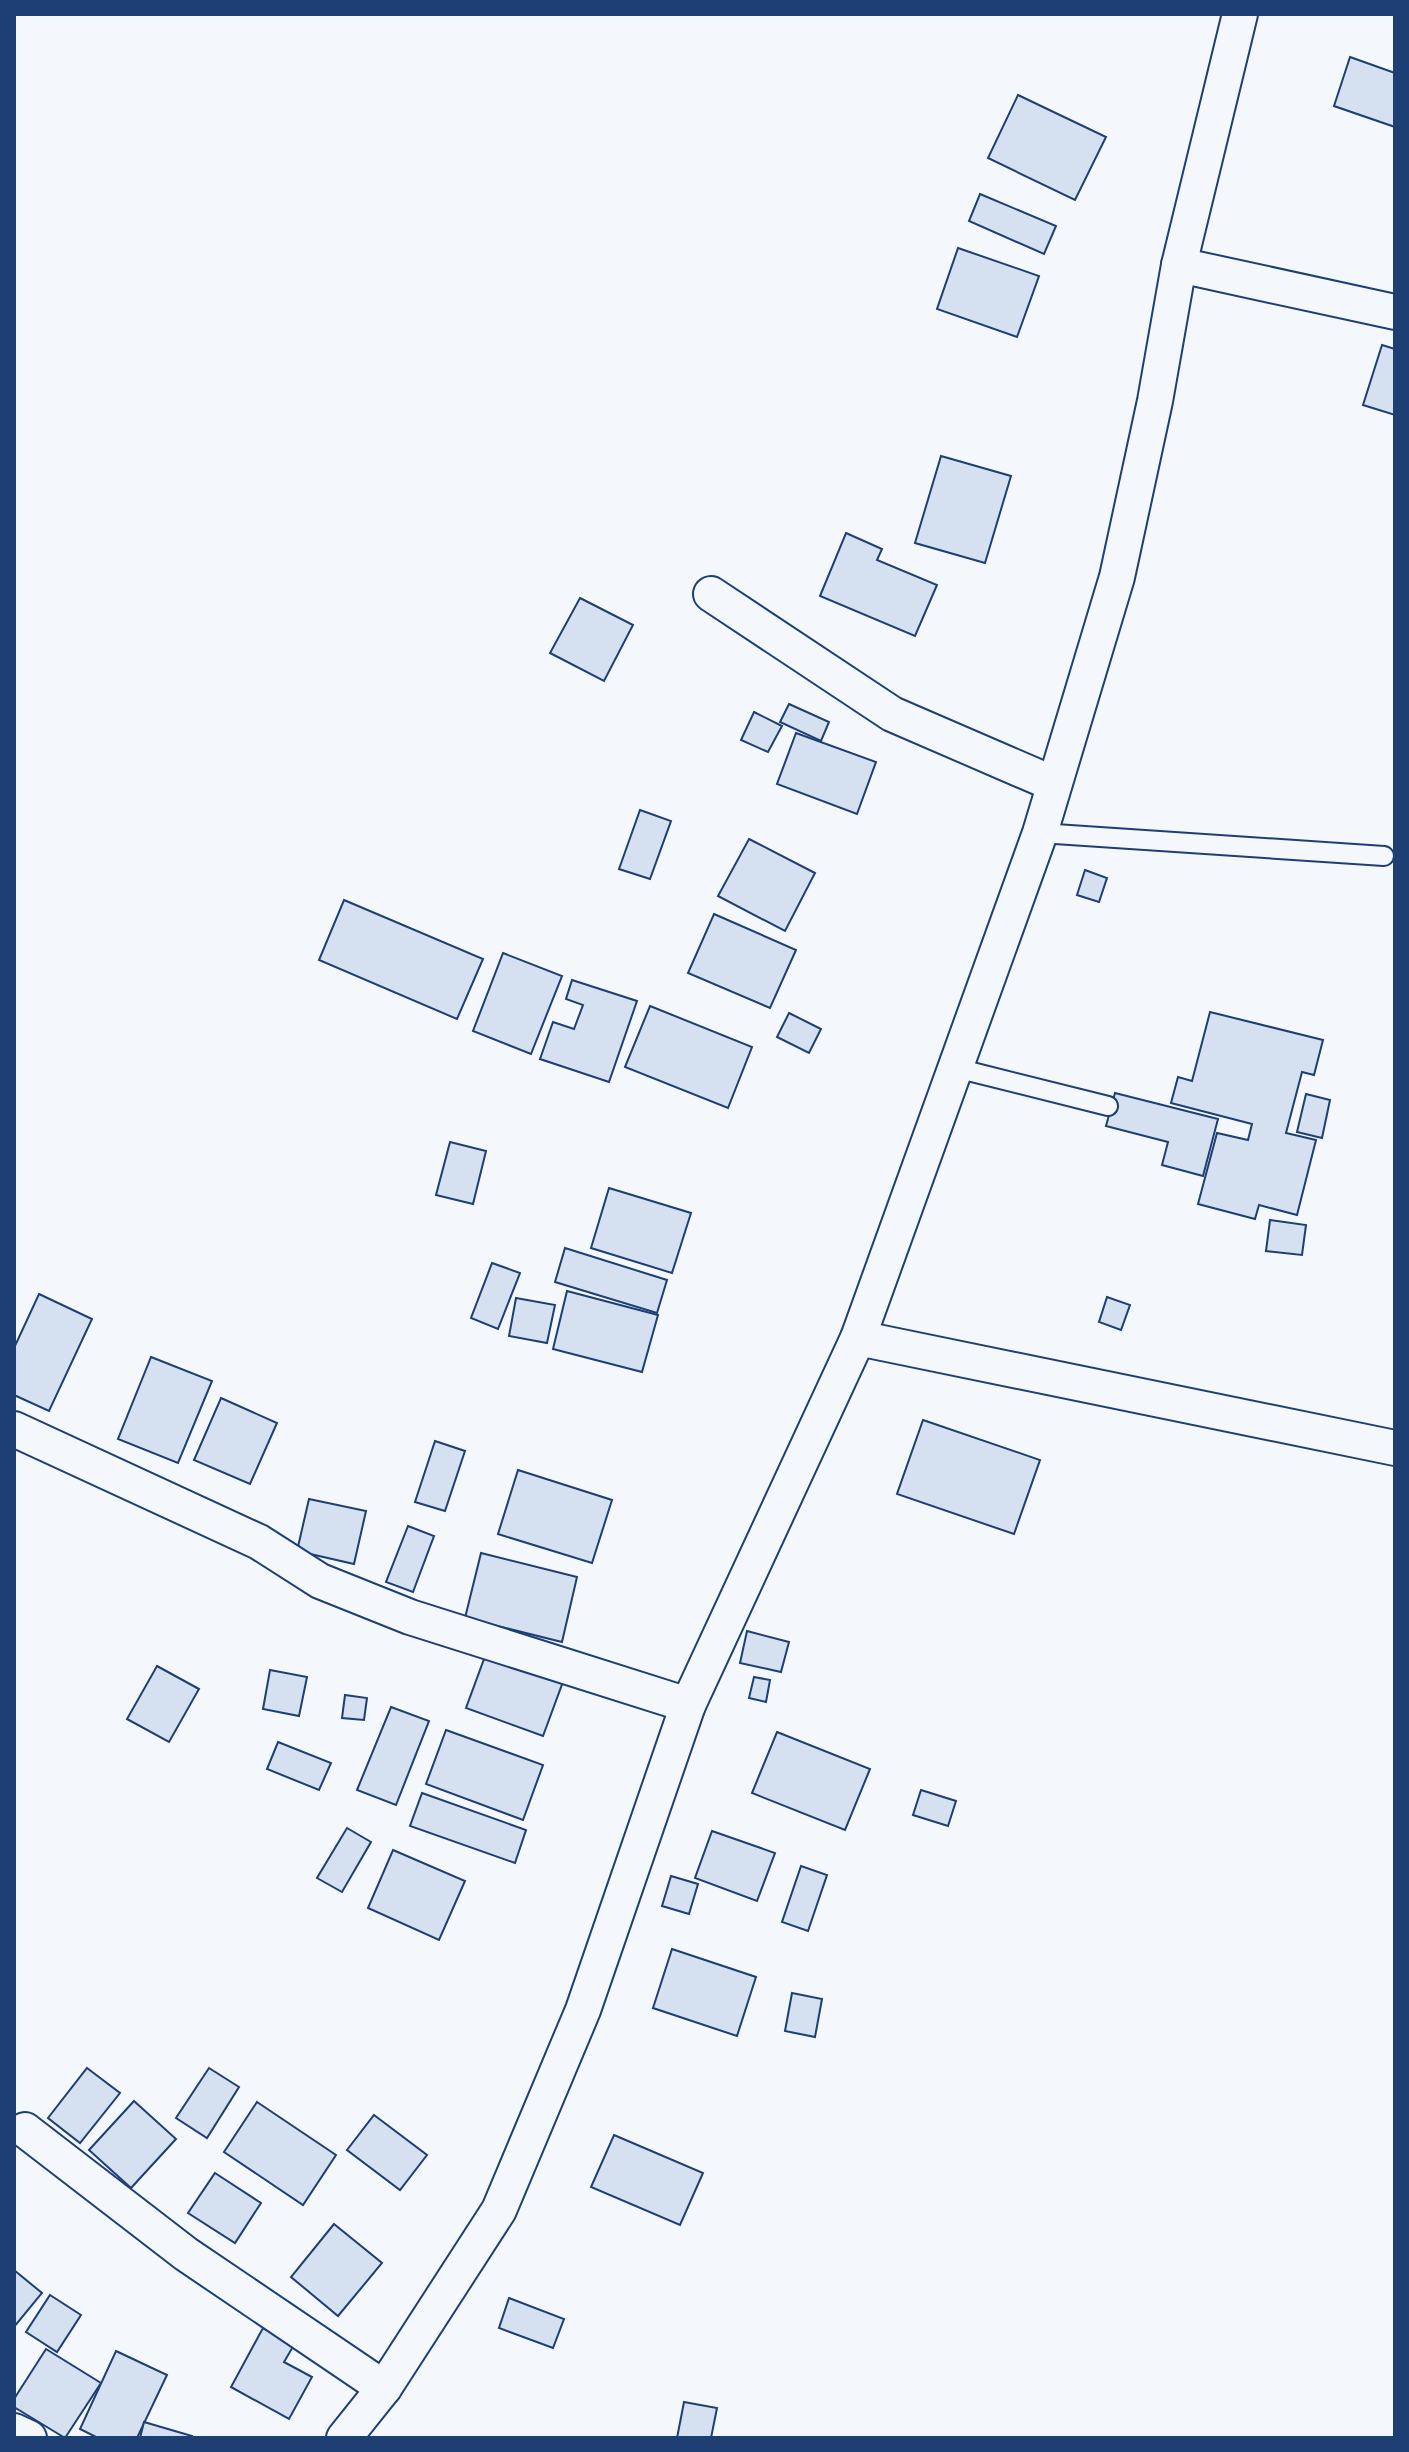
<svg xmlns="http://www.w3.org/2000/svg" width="1409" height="2452" font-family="'IBM Plex Sans',sans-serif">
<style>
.building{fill:#d5e0f0;stroke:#1d3f73;stroke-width:2}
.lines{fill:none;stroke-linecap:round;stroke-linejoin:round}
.lane-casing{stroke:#1d3f73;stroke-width:22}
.street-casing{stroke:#1d3f73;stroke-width:38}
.lane{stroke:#f4f7fb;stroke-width:18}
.street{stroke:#f4f7fb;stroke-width:34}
</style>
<rect width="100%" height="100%" fill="#f4f7fb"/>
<g class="building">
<path d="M1350 57 1395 73V127L1334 106Z"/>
<path d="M1018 95 1106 137 1075 200 988 158Z"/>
<path d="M980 194 1056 226 1044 254 969 221Z"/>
<path d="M958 248 1039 276 1017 337 937 309Z"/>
<path d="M1382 345 1395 349V415L1363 405Z"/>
<path d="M941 456 1011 476 985 563 915 543Z"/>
<path d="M846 533 882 549 877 560 937 585 915 636 820 596Z"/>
<path d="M580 598 633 625 604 681 550 653Z"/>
<path d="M789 704 829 722 821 741 780 722Z"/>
<path d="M754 712 782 726 768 752 741 740Z"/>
<path d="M796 733 876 762 857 814 777 784Z"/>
<path d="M640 810 671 821 650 879 619 869Z"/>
<path d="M749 839 815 873 785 931 718 896Z"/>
<path d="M1085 870 1107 878 1099 902 1077 895Z"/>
<path d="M344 900 483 959 457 1019 319 960Z"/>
<path d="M714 914 796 950 770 1008 688 973Z"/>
<path d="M503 953 562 976 531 1054 473 1031Z"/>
<path d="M572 980 637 1001 609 1082 540 1059 553 1022 574 1029 583 1005 566 999Z"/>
<path d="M650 1006 752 1047 728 1108 625 1067Z"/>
<path d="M1210 1012 1323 1040 1314 1075 1302 1072 1286 1133 1316 1140 1297 1215 1259 1205 1255 1219 1198 1204 1217 1133 1248 1140 1252 1124 1171 1103 1178 1077 1192 1081Z"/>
<path d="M789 1013 821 1029 809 1053 777 1037Z"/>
<path d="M1115 1093 1218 1119 1203 1176 1162 1165 1168 1142 1106 1126Z"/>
<path d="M1306 1094 1330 1100 1322 1138 1297 1132Z"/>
<path d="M450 1142 486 1151 473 1204 436 1195Z"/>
<path d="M609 1188 691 1213 672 1273 591 1248Z"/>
<path d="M1270 1220 1306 1225 1302 1255 1266 1251Z"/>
<path d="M565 1248 667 1280 657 1313 555 1282Z"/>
<path d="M492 1263 520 1273 498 1329 471 1318Z"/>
<path d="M567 1291 658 1315 642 1372 553 1349Z"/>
<path d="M39 1294 92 1319 49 1411 14 1395V1348Z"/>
<path d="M1107 1297 1130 1305 1121 1330 1099 1322Z"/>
<path d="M516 1298 555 1305 547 1343 509 1336Z"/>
<path d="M151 1357 212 1381 178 1463 118 1439Z"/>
<path d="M221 1398 277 1423 250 1484 194 1460Z"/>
<path d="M923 1420 1040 1460 1014 1534 897 1494Z"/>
<path d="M435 1441 465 1451 445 1511 415 1502Z"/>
<path d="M518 1470 612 1500 592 1563 498 1534Z"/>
<path d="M309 1499 366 1511 354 1564 297 1551Z"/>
<path d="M408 1526 434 1536 413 1592 386 1582Z"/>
<path d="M481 1553 577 1577 562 1642 465 1618Z"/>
<path d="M747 1631 789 1642 781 1672 740 1663Z"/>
<path d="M487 1651 564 1679 543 1736 466 1708Z"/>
<path d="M157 1666 199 1689 169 1742 127 1719Z"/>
<path d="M270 1670 307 1677 299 1716 263 1709Z"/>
<path d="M754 1677 770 1680 766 1702 749 1698Z"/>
<path d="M345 1695 367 1698 364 1720 342 1718Z"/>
<path d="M391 1707 429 1721 396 1805 357 1790Z"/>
<path d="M446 1730 543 1765 523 1820 426 1784Z"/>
<path d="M777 1732 870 1769 845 1830 752 1793Z"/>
<path d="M278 1742 331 1763 319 1790 267 1769Z"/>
<path d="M921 1790 956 1801 948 1826 913 1815Z"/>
<path d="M422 1793 526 1830 515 1863 410 1826Z"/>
<path d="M347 1828 371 1842 342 1892 317 1878Z"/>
<path d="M712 1831 775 1853 757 1901 695 1878Z"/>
<path d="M393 1850 465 1881 439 1940 368 1908Z"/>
<path d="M801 1866 827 1875 808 1931 782 1922Z"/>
<path d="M671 1876 698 1884 689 1914 662 1906Z"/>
<path d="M672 1949 756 1977 737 2036 653 2008Z"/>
<path d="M792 1993 822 1999 815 2037 785 2031Z"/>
<path d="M87 2068 120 2093 80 2143 48 2118Z"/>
<path d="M209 2068 239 2087 207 2138 176 2118Z"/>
<path d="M134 2101 176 2139 131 2188 89 2150Z"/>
<path d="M257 2102 336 2155 303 2205 224 2152Z"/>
<path d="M374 2115 427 2155 400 2190 347 2150Z"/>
<path d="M614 2135 703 2173 680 2225 591 2187Z"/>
<path d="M215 2173 261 2203 235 2243 188 2213Z"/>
<path d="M334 2224 382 2263 338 2316 291 2277Z"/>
<path d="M14 2270 42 2293 14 2327Z"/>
<path d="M50 2295 81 2315 57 2352 26 2332Z"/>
<path d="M509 2298 564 2319 553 2348 499 2328Z"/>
<path d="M263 2328 294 2345 284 2362 312 2377 289 2419 231 2387Z"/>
<path d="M46 2349 101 2383 65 2438 14 2407V2399Z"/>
<path d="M116 2351 167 2375 137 2438H98L80 2429Z"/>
<path d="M684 2402 717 2408 711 2438H677Z"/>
<path d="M144 2422 192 2436V2438H140Z"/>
</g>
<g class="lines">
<g class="lane-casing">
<g id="lane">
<path d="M1040 833 1384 856"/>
<path d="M956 1068 1108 1106"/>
</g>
</g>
<g class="street-casing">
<g id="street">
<path d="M1179 265 1395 312"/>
<path d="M711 594 892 714 1054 784"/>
<path d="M858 1338 1395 1448"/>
<path d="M14 1429 259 1542 320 1581 410 1617 688 1705"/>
<path d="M25 2130 186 2254 384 2388"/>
<path d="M14 2431 29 2438"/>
<path d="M344 2438 384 2388 499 2210 583 2010 688 1705 858 1338 1040 833 1117 577 1155 401 1179 265 1240 14"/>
</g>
</g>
<use href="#lane" class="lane"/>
<use href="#street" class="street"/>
</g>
<rect width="1409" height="2452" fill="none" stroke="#1d3f73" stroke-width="32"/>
</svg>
